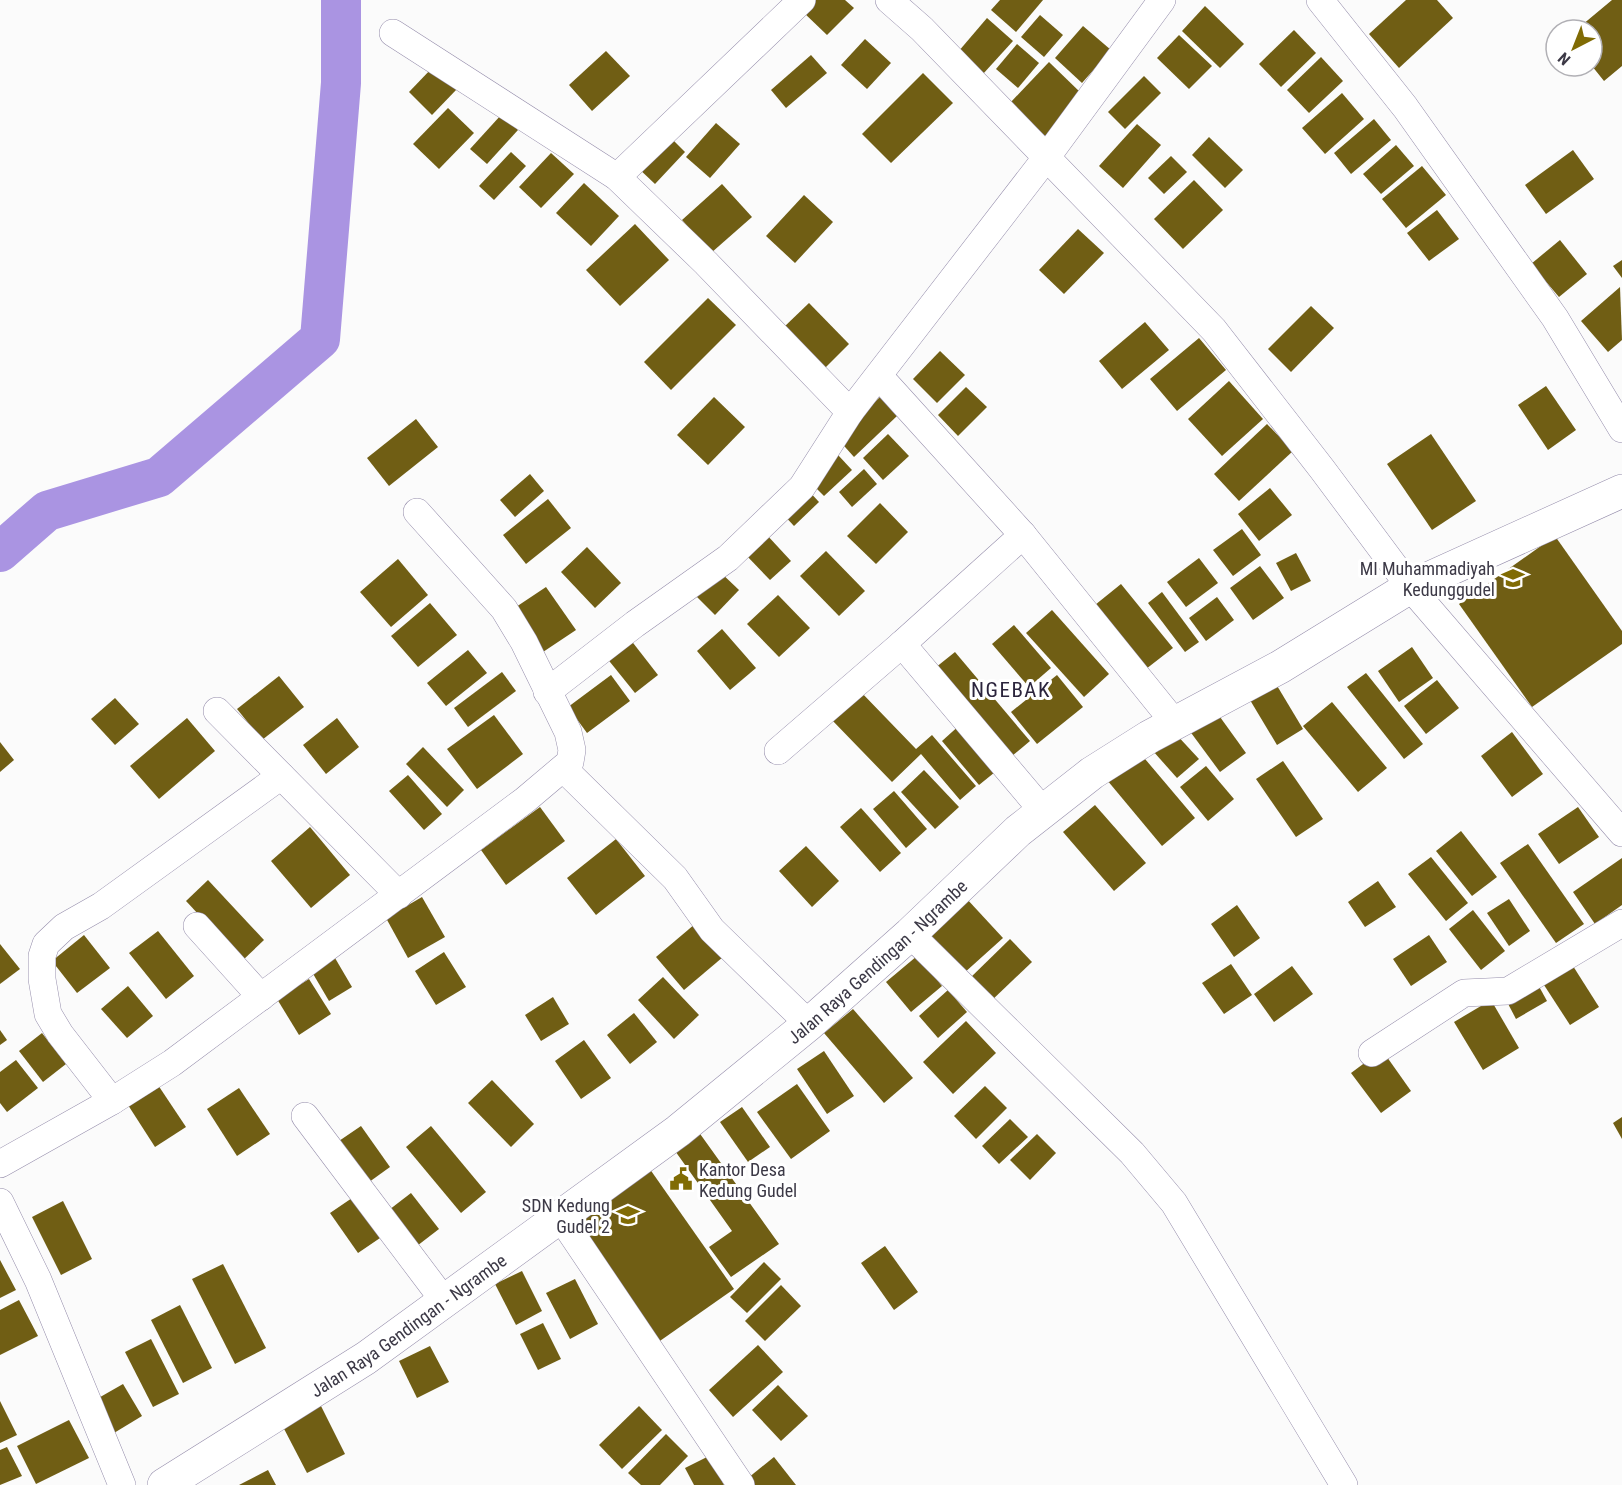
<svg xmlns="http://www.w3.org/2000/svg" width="1622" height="1485" font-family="'Roboto Condensed',sans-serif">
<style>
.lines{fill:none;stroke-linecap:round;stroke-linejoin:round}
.river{stroke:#aa94e2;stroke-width:40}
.building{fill:#705e14}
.street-casing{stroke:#958dab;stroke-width:28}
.secondary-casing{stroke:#958dab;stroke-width:34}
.street{stroke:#fff;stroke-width:27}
.secondary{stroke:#fff;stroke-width:33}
.labels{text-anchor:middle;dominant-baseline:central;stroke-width:6;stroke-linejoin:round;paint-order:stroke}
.poi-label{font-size:18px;fill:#3c3946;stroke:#fff;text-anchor:end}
.street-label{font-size:18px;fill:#3c3946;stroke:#fff}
.quarter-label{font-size:21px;letter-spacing:1.5px;fill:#2b243c;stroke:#fff}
</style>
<rect width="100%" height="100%" fill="#fbfbfb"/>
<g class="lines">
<path class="river" d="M0 552 47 511 159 477 320 339 341 83V0"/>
</g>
<g class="building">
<path d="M812 0H845L854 8 827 35 802 11Z"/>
<path d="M1000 0H1043L1016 32 991 10Z"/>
<path d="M1406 0H1437L1453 18 1399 68 1369 34Z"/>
<path d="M1612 0H1622V66L1604 81 1592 66V30H1576Z"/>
<path d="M1205 6 1244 44 1220 68 1182 31Z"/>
<path d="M1040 15 1063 35 1044 57 1021 37Z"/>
<path d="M987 18 1013 41 983 74 958 52Z"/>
<path d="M1083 26 1111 50 1082 83 1055 58Z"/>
<path d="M1294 30 1316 53 1281 87 1259 64Z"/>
<path d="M1179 35 1212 66 1189 89 1157 58Z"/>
<path d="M865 39 891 63 867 89 841 65Z"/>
<path d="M1017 44 1039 63 1018 88 996 69Z"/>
<path d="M606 51 630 76 592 111 569 85Z"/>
<path d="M811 55 827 73 786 108 771 90Z"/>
<path d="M1321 57 1343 81 1309 113 1287 90Z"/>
<path d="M1049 62 1083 95 1045 136 1010 103Z"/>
<path d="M433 67 457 89 432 115 409 92Z"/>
<path d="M923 73 953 103 891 163 862 134Z"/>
<path d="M1144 76 1161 93 1125 129 1108 112Z"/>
<path d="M1342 93 1364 119 1325 154 1302 128Z"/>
<path d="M448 108 474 133 439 169 413 144Z"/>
<path d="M501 115 518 130 487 164 470 149Z"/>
<path d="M1374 119 1391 140 1351 174 1334 153Z"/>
<path d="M716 123 740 144 710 178 686 157Z"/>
<path d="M1137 124 1161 145 1123 188 1099 166Z"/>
<path d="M667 134 685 152 655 184 636 166Z"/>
<path d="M1209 137 1243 170 1225 188 1192 155Z"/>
<path d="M1396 145 1414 166 1381 194 1363 174Z"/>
<path d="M1573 150 1594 179 1546 214 1525 185Z"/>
<path d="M511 152 526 166 494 200 479 186Z"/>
<path d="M551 153 574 174 541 208 519 187Z"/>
<path d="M1171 156 1187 172 1164 194 1148 178Z"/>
<path d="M1422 166 1446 195 1406 228 1382 199Z"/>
<path d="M1194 180 1223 210 1183 249 1154 219Z"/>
<path d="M584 183 619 216 591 246 556 213Z"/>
<path d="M722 184 752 217 711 253 682 220Z"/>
<path d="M804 195 833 222 795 263 766 236Z"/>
<path d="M1437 210 1459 239 1429 261 1407 233Z"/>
<path d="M635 224 669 260 620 306 586 270Z"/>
<path d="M1078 229 1104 253 1064 294 1039 270Z"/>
<path d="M1560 240 1587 274 1559 297 1531 264Z"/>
<path d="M1622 260V278L1613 266Z"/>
<path d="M1620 287 1622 340 1608 352 1581 321Z"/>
<path d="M708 298 736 325 671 390 644 362Z"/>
<path d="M809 303 849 344 823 370 783 328Z"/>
<path d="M1311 306 1334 328 1291 372 1268 349Z"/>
<path d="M1145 322 1169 350 1122 389 1099 361Z"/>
<path d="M1199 338 1226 370 1177 411 1150 379Z"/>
<path d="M940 351 965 375 937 403 913 379Z"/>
<path d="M1229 381 1263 419 1222 456 1188 419Z"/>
<path d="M1546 386 1576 430 1548 450 1518 405Z"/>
<path d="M966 387 987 407 958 436 938 415Z"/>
<path d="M714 397 745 427 708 465 677 435Z"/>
<path d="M880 397 897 416 854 457 837 438Z"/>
<path d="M416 419 438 447 389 486 367 458Z"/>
<path d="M1267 424 1293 451 1239 501 1214 474Z"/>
<path d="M888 434 909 456 883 480 863 458Z"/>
<path d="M1431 434 1476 501 1432 530 1387 464Z"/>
<path d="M838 455 852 470 824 496 809 481Z"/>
<path d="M864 469 877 484 852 507 839 492Z"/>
<path d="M530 474 544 491 515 517 500 500Z"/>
<path d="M1270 488 1292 515 1259 541 1238 514Z"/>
<path d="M807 489 819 502 794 526 782 513Z"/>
<path d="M548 499 571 528 526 564 503 535Z"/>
<path d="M880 503 908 532 876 564 847 536Z"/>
<path d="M1242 529 1261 555 1233 576 1213 550Z"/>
<path d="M766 534 791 561 770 580 745 554Z"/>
<path d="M1555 536 1622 631V644L1532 707 1459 604Z"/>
<path d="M587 547 621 583 595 608 561 572Z"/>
<path d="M826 551 865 591 839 616 800 576Z"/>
<path d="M1296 553 1311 581 1291 591 1276 563Z"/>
<path d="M1199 558 1218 583 1186 607 1167 582Z"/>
<path d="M398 559 428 595 391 627 360 592Z"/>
<path d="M1260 566 1284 598 1253 620 1230 588Z"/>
<path d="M718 570 739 590 715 615 694 594Z"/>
<path d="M1121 584 1173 648 1146 669 1095 605Z"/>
<path d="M546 587 576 630 543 652 513 609Z"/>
<path d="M1162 592 1199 642 1185 652 1148 603Z"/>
<path d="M778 595 810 628 779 657 747 624Z"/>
<path d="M1217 597 1234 620 1206 641 1189 618Z"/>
<path d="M430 603 457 635 418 667 391 636Z"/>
<path d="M1052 610 1109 674 1084 697 1026 633Z"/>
<path d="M1014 625 1051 668 1029 687 992 644Z"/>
<path d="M722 629 756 668 730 690 697 651Z"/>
<path d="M630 639 658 675 635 693 606 657Z"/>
<path d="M1412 647 1433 678 1399 702 1378 671Z"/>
<path d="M468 650 487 673 446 706 427 683Z"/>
<path d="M955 652 1030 741 1006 761 930 672Z"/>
<path d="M502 672 516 691 468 727 454 708Z"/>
<path d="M1366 673 1423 744 1404 759 1347 687Z"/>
<path d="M611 675 630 701 587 733 568 707Z"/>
<path d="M1057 675 1083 707 1037 744 1011 712Z"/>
<path d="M279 676 304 707 262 740 237 709Z"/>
<path d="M1273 679 1303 729 1277 745 1247 695Z"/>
<path d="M1437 680 1459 708 1426 734 1404 706Z"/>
<path d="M859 690 916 749 932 735 976 786 960 800 921 754 892 782 830 718Z"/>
<path d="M115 698 139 724 115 745 91 719Z"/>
<path d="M1332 702 1387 768 1358 792 1303 726Z"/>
<path d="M1215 710 1246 753 1220 772 1189 730Z"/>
<path d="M494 715 523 754 477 789 447 749Z"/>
<path d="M187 718 215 751 159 799 130 766Z"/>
<path d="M337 718 359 747 326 774 303 745Z"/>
<path d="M962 723 1000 768 979 785 942 741Z"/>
<path d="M1174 732 1199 759 1177 778 1153 751Z"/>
<path d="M1512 732 1543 774 1512 797 1481 756Z"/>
<path d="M0 742 14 760 0 772Z"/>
<path d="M423 747 464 790 447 807 406 764Z"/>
<path d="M1140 753 1195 818 1162 846 1107 780Z"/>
<path d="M1283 761 1323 819 1296 837 1256 779Z"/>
<path d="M1206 766 1234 799 1208 821 1180 787Z"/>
<path d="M924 770 959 807 935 829 901 792Z"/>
<path d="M408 775 442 814 424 830 389 791Z"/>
<path d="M894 791 927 829 906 848 873 809Z"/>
<path d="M1095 805 1146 863 1114 891 1063 832Z"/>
<path d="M540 807 565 841 506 885 481 850Z"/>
<path d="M1578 807 1599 837 1559 864 1538 834Z"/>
<path d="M861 808 901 853 880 872 840 827Z"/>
<path d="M310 827 350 875 311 908 271 861Z"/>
<path d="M1461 831 1497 877 1472 896 1436 851Z"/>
<path d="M616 839 645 876 596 915 567 878Z"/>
<path d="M1528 844 1584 924 1556 943 1500 863Z"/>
<path d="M806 846 839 881 812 907 779 871Z"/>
<path d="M1431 857 1468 903 1446 921 1408 874Z"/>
<path d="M1622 858V905L1595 924 1573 892Z"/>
<path d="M208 880 264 940 242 961 186 901Z"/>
<path d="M1378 881 1396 907 1365 927 1348 902Z"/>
<path d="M422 897 445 937 408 958 386 918Z"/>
<path d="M966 898 1003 938 963 974 926 935Z"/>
<path d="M1509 899 1530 931 1509 946 1487 913Z"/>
<path d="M1237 905 1260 938 1234 957 1211 924Z"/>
<path d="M1473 910 1505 951 1481 970 1449 929Z"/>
<path d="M695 924 723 957 684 990 656 957Z"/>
<path d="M158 931 194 976 166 999 129 953Z"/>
<path d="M84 935 110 968 77 993 52 961Z"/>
<path d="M1429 935 1447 962 1411 986 1393 959Z"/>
<path d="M1010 939 1032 962 989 1003 967 981Z"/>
<path d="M0 944 20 969 0 984Z"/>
<path d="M444 952 466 987 436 1005 415 971Z"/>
<path d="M917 956 942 986 911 1012 886 982Z"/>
<path d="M335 958 352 987 329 1001 312 972Z"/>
<path d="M1231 964 1252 995 1224 1014 1202 983Z"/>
<path d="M1292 966 1313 994 1274 1022 1254 994Z"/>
<path d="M1573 966 1599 1007 1570 1025 1544 985Z"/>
<path d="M663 977 699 1015 674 1039 638 1000Z"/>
<path d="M309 979 331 1014 299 1035 277 999Z"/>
<path d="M1536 981 1547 1001 1516 1019 1505 998Z"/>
<path d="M128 986 153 1016 127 1038 101 1009Z"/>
<path d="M948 990 967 1012 938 1038 919 1016Z"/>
<path d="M553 997 569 1024 541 1041 525 1015Z"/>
<path d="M1491 1000 1519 1048 1483 1070 1454 1022Z"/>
<path d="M853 1009 913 1078 884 1103 824 1033Z"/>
<path d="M634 1013 657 1042 630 1064 607 1035Z"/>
<path d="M966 1021 996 1053 953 1094 923 1062Z"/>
<path d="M0 1030 7 1040 0 1045Z"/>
<path d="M42 1033 66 1064 43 1082 19 1051Z"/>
<path d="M584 1040 611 1078 581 1099 555 1061Z"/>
<path d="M1382 1050 1411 1091 1381 1113 1351 1073Z"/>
<path d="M824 1051 854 1096 827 1114 797 1069Z"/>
<path d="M16 1060 38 1088 7 1112 0 1103V1072Z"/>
<path d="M492 1080 534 1124 511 1147 468 1103Z"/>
<path d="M797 1084 830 1131 791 1159 757 1112Z"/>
<path d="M158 1085 186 1127 155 1147 128 1105Z"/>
<path d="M985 1086 1007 1108 976 1139 954 1116Z"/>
<path d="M239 1088 270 1134 237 1156 207 1109Z"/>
<path d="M742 1107 770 1147 748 1162 720 1122Z"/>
<path d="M1622 1117V1139L1613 1123Z"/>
<path d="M1010 1119 1028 1137 999 1164 982 1146Z"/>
<path d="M361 1126 390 1167 365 1185 336 1143Z"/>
<path d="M431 1126 486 1192 461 1213 406 1147Z"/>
<path d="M698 1131 779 1244 731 1277 709 1247 732 1231 673 1148Z"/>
<path d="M1037 1134 1056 1153 1030 1180 1010 1160Z"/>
<path d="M647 1165 734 1289 657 1343 570 1219Z"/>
<path d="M411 1193 439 1229 413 1249 385 1213Z"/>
<path d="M355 1196 383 1236 358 1253 330 1213Z"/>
<path d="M63 1201 92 1259 61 1275 32 1217Z"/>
<path d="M885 1246 918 1292 894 1310 861 1263Z"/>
<path d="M0 1260 16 1290 0 1298Z"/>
<path d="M764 1262 781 1279 747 1313 730 1297Z"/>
<path d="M223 1264 266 1348 235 1364 192 1279Z"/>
<path d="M522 1271 542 1311 516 1325 495 1284Z"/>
<path d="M575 1279 598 1324 570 1339 546 1293Z"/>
<path d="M781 1285 801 1306 765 1341 745 1321Z"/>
<path d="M19 1300 38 1336 0 1355V1310Z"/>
<path d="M180 1305 212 1368 183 1383 151 1320Z"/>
<path d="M543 1323 561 1359 538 1370 520 1334Z"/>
<path d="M151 1339 179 1394 153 1407 125 1352Z"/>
<path d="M758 1345 783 1372 733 1417 709 1390Z"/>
<path d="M430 1346 449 1382 417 1398 399 1361Z"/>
<path d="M123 1384 142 1416 114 1433 95 1400Z"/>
<path d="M778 1385 808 1416 781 1441 752 1410Z"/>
<path d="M0 1401 17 1435 0 1443Z"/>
<path d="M320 1404 345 1454 307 1473 281 1423Z"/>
<path d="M639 1406 662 1430 622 1469 599 1445Z"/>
<path d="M69 1420 89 1458 36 1484 17 1446Z"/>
<path d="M666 1434 688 1456 660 1485H641L628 1473Z"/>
<path d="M7 1447 22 1476 0 1485V1450Z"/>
<path d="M709 1456 724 1485H694L685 1468Z"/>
<path d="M774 1457 796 1485H754L748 1478Z"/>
<path d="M268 1470 276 1485H239Z"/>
</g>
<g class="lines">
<g class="street-casing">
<g id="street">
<path d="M889 0 922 29 1214 330 1322 469 1410 587 1622 833"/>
<path d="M1320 0 1405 107 1555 318 1622 429"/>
<path d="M393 33 617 177 706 263 850 412"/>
<path d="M617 177 802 0"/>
<path d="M879 376 1023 535 902 644"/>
<path d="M1023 535 1174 722"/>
<path d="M547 692 635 624 728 558 802 487 850 412 1046 158 1162 0"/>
<path d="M217 711 399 895"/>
<path d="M778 751 902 644 1043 811"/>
<path d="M564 769 675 878 712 930 809 1024"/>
<path d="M197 926 261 997"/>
<path d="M910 934 1132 1153 1174 1203 1344 1485"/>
<path d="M1372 1053 1464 993 1508 991 1622 923"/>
<path d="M112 1101 60 1034 48 1014 42 979V956L46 944 64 927 101 906 281 776"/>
<path d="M305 1116 445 1302"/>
<path d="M0 1164 112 1101 172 1063 525 800 570 762 572 750 568 732 524 642 504 609 417 512"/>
<path d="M0 1202 38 1280 122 1485"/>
<path d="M561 1218 741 1485"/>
</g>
</g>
<g class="secondary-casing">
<g id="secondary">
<path id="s1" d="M164 1485 366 1358 678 1131 809 1024 910 934 1018 831 1092 773 1149 737 1280 667 1410 587 1622 491"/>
</g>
</g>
<use href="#street" class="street"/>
<use href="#secondary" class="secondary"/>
</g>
<defs>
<g id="school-bare" transform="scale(1.8)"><path d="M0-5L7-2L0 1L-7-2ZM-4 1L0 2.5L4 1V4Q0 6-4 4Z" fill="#806b04" stroke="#fff" stroke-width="2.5" paint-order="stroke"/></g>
<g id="civic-bare" transform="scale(1.8)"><path d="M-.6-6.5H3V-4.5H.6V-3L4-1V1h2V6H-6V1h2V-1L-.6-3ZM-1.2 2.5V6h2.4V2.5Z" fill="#806b04" stroke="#fff" stroke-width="2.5" paint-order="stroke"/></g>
</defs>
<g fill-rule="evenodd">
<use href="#school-bare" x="1513" y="578"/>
<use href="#civic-bare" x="681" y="1179"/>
<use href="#school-bare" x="628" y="1215"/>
</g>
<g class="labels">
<g class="poi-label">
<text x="1495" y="568">MI Muhammadiyah<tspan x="1495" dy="21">Kedunggudel</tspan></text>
<text x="699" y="1169" text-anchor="start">Kantor Desa<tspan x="699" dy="21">Kedung Gudel</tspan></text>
<text x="610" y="1205">SDN Kedung<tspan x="610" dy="21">Gudel 2</tspan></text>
</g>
<g class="street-label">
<text stroke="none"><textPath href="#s1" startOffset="886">Jalan Raya Gendingan - Ngrambe</textPath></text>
<text stroke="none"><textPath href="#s1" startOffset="292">Jalan Raya Gendingan - Ngrambe</textPath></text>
</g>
<g class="quarter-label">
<text x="1011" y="690">NGEBAK</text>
</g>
</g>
<g transform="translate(1574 48) rotate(222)"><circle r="28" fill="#ffffff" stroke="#b1b0b5" stroke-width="1.5"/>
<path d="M0-4.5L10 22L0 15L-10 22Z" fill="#806b04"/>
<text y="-9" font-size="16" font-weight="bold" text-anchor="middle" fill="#3c3946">N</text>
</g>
</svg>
